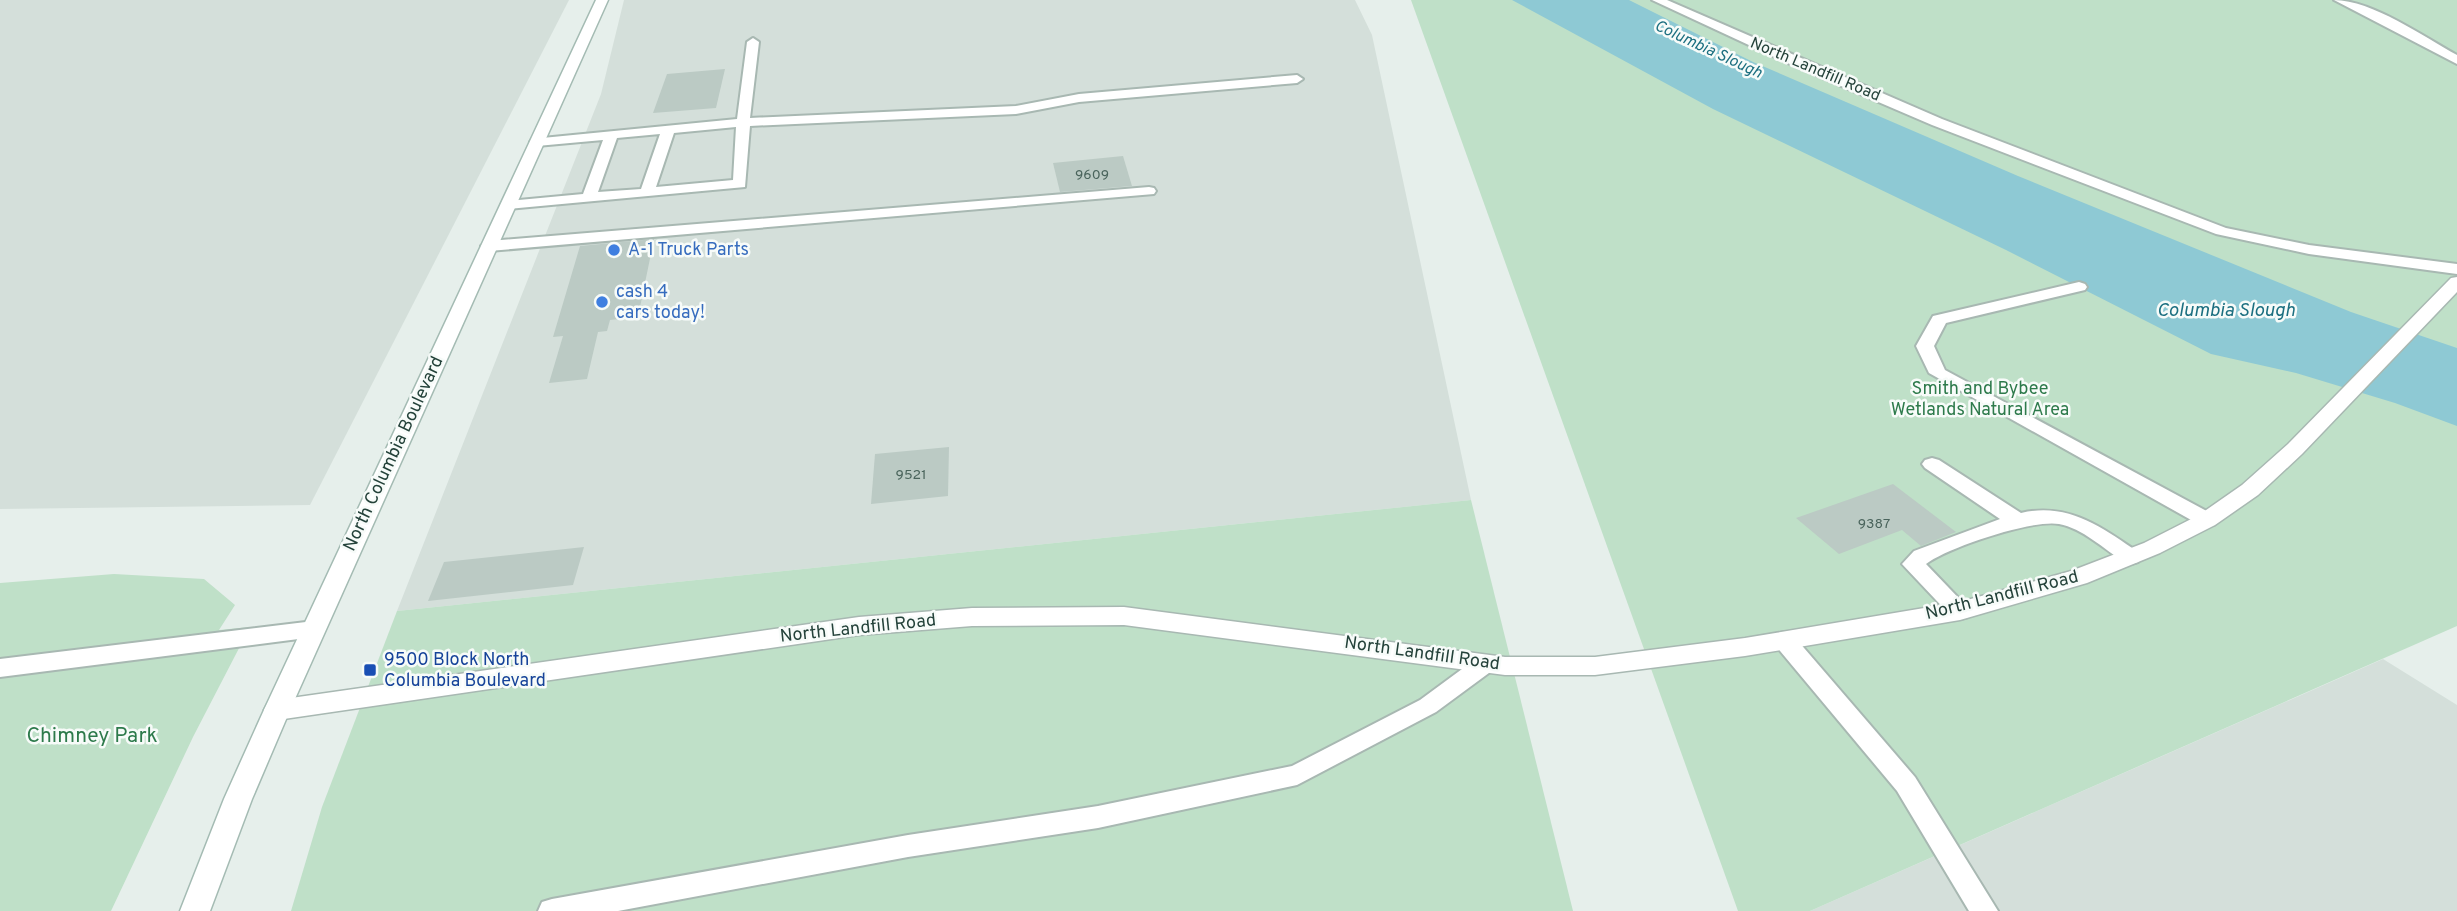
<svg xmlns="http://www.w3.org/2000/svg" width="2457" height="911" font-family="Overpass,sans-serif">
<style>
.built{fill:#d4dfda}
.green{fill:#bfe0c8}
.water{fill:#8ec9d4}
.building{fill:#bbcac4}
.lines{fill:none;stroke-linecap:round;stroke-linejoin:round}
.lane-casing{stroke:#a8b8b2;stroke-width:4}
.street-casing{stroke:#a8b8b2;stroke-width:3}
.secondary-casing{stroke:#a4bbb3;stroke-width:3}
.lane{fill:#fff;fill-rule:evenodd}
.street{fill:#fff;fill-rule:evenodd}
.secondary{fill:#fff;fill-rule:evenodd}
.shop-dot{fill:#3f7fe0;stroke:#f7fbf9;stroke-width:2.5}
.transit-dot{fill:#1a4fb4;stroke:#f7fbf9;stroke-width:2.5}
.labels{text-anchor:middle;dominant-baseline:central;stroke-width:5;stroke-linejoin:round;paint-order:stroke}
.number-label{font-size:14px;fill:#4a645c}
.far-water-label{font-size:16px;font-style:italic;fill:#1c6f80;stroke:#f7fbf9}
.far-street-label{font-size:16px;fill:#24423a;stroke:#f7fbf9}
.shop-label{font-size:18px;fill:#366cbe;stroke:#f7fbf9;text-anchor:start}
.park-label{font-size:18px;fill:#2d7a4b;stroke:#f7fbf9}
.street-label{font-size:18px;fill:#24423a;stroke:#f7fbf9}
.transit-label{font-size:18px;fill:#164399;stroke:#f7fbf9;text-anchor:start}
.water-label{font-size:19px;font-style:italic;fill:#1c6f80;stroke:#f7fbf9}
.near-park-label{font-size:21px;fill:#2d7a4b;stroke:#f7fbf9}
</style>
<rect width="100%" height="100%" fill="#e6efeb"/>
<g class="built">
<path d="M0 0H569L310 505 0 509Z"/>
<path d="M624 0H1355L1372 35 1471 500 397 611 601 94Z"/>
<path d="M2383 659 2457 705V911H1810Z"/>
</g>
<g class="green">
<path d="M1411 0H2457V626L1810 911H1738Z"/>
<path d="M1471 500 1573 911H291L322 807 397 611Z"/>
<path d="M114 574 204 579 235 605 219 630 250 627 193 737 111 911H0V583Z"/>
</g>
<path class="water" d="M1512 0H1629L1753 62 2018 176 2351 312 2457 348V426L2395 403 2296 373 2211 354 2006 250 1713 109Z"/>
<g class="building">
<path d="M725 69 716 108 653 113 667 74Z"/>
<path d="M1123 156 1132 186 1060 192 1053 163Z"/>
<path d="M654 239 638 317 610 320 607 331 598 332 587 379 549 383 563 336 553 337 580 246Z"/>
<path d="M949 447 948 496 871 504 875 454Z"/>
<path d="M1893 484 1956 532 1921 546 1902 530 1839 554 1796 518Z"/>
<path d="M584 547 573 585 428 601 444 562Z"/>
</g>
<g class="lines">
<g class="lane-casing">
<g id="lane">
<path d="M1652 0H1667L1942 119 2226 228 2309 245 2457 264V274L2309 254 2216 234 1932 125 1792 65Z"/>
<path d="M2334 0C2372 0 2424 37 2457 55V64Z"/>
<path d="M753 38 759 42 750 118 1016 106 1079 94 1297 75 1303 79 1297 83 1079 102 1016 114 750 126 745 187 508 209 501 205 508 201 583 194 603 140 537 146 530 142 532 139 737 119 747 42ZM736 127 733 180 656 187 674 133ZM660 134 641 189 598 192 617 138Z"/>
<path d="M1149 187 1154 188 1156 191 1154 194 489 251 481 246 489 241Z"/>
<path d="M2079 282 2085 284 2087 287 2085 290 1946 323 1934 346 1945 370 2214 515 2217 520 2214 525H2200L1929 373 1916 346 1933 316Z"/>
<path d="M1932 458 1939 460 2021 513C2068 502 2101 527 2138 552L2142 557 2138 562 2131 564 2124 562C2104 549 2082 528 2059 524 2033 519 1946 548 1926 564L1971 611 1968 617 1960 619 1952 617 1902 564 1914 551 2000 519 1925 468 1922 464 1925 460Z"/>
<path d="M314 621 322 623 325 629 322 635 314 637 0 677V659Z"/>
<path d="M1784 632 1792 634 1915 777 1998 911H1969L1897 791 1776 646 1773 640 1776 634Z"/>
<path d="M1485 655 1493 658 1496 664 1493 670 1436 712 1297 785 1098 828 908 857 618 911H538L542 902 552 899 908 835 1098 806 1292 766 1420 700 1477 658Z"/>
</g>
</g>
<g class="street-casing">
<path id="street" d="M2457 277V292L2302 454 2258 495 2215 525 2160 553 2087 583 1960 620 1745 656 1595 675H1505L1124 625 972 626 859 635 277 720 268 717 264 710 268 703 277 700 859 617 972 608 1124 607 1505 657H1595L1745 638 1960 602 2071 571 2144 543 2199 515 2242 485 2288 444 2451 278Z"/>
</g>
<g class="secondary-casing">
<path id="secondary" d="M596 0H608L290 710 252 799 210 911H180L224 799 264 710Z"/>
</g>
<use href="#lane" class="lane"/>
<use href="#street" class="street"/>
<use href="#secondary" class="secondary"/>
</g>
<g class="shop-dot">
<circle cx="614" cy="250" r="7"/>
<circle cx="602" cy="302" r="7"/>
</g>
<rect class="transit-dot" x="363" y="663" width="14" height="14" rx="3.5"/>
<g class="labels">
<g class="number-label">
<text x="1092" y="175">9609</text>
<text x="911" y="475">9521</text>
<text x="1874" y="524">9387</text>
</g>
<g class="far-water-label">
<text transform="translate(1708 50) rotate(25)">Columbia Slough</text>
</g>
<g class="far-street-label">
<text transform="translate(1815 70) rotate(23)">North Landfill Road</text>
</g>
<g class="shop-label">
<text x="628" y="250">A-1 Truck Parts</text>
<text x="616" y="292">cash 4<tspan x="616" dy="21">cars today!</tspan></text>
</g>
<g class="park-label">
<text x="1980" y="389">Smith and Bybee<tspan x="1980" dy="21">Wetlands Natural Area</tspan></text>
</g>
<g class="street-label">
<text transform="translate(394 454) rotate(-65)">North Columbia Boulevard</text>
<text transform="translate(2002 596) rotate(-14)">North Landfill Road</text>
<text transform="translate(858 629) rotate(-6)">North Landfill Road</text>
<text transform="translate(1422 654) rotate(8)">North Landfill Road</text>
</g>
<g class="transit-label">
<text x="384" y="660">9500 Block North<tspan x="384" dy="21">Columbia Boulevard</tspan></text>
</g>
<g class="water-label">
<text x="2226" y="311">Columbia Slough</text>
</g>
<g class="near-park-label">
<text x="92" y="736">Chimney Park</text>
</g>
</g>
</svg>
